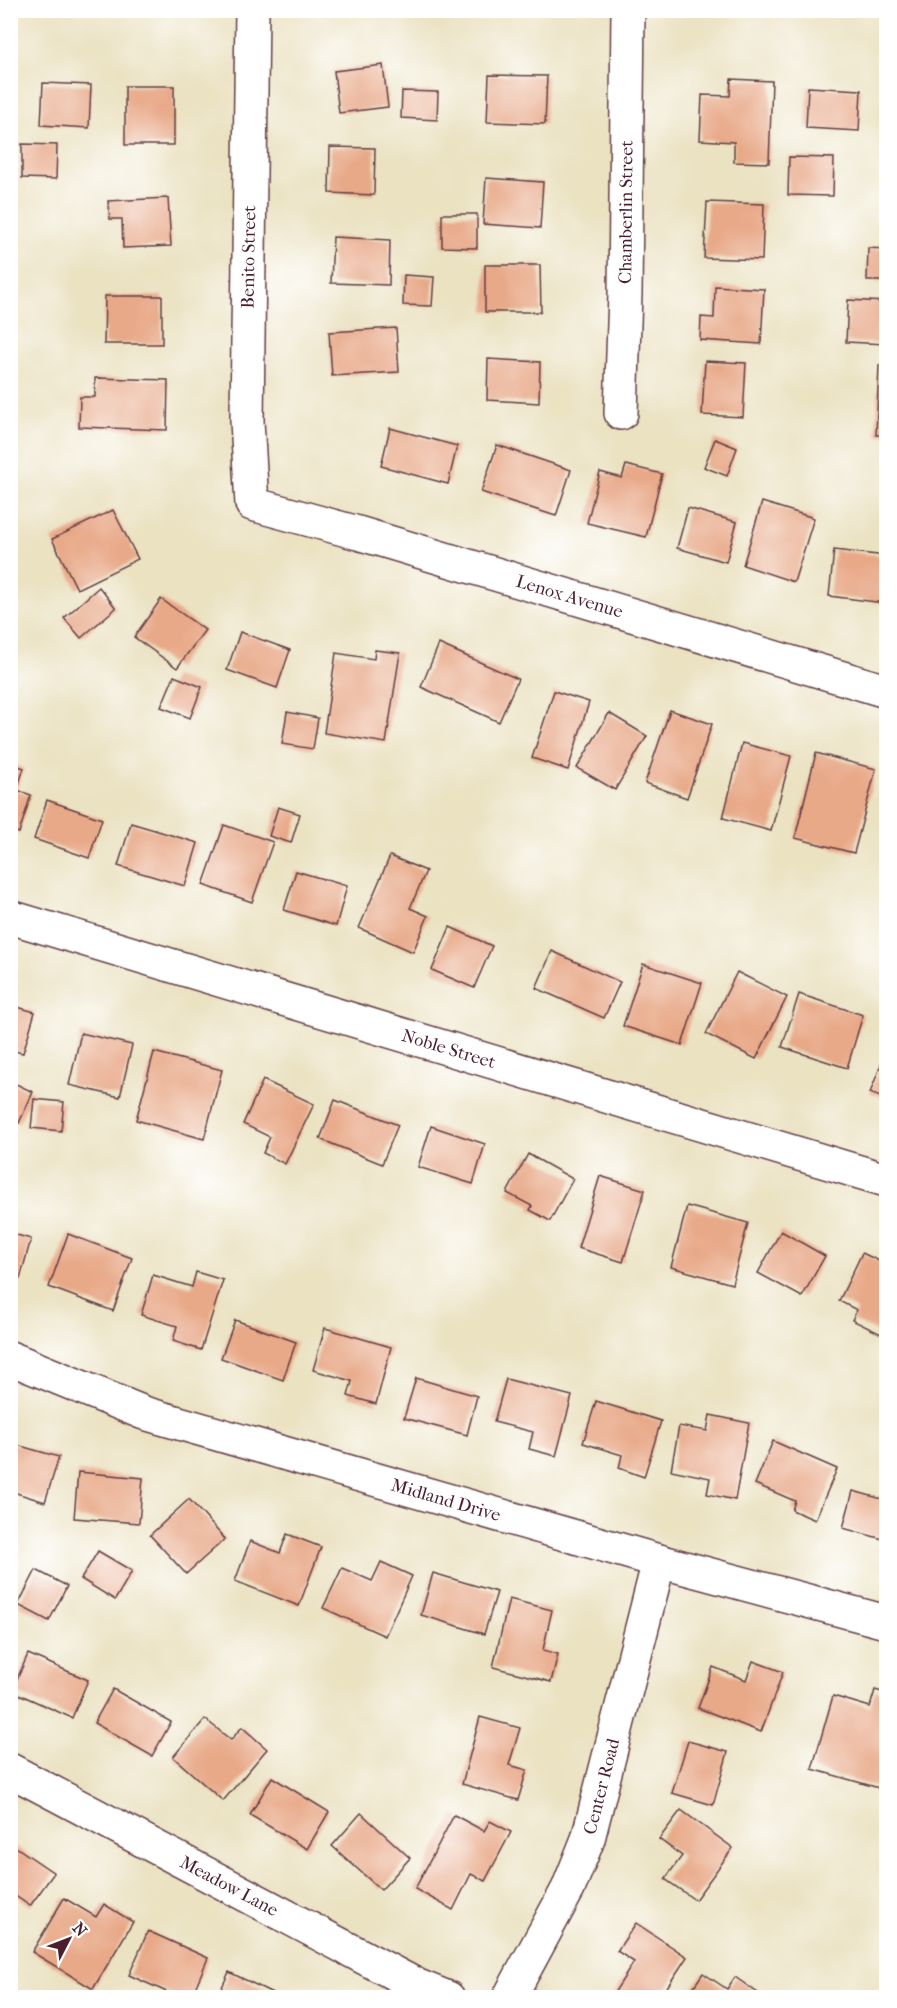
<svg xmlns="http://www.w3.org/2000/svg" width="897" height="2008" font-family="'IM FELL French Canon',serif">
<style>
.building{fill:#e8a988}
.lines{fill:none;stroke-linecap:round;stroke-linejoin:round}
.minor-casing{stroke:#623c42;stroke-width:36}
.minor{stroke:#fff;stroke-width:33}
.labels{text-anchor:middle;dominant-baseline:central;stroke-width:4.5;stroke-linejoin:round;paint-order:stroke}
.street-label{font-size:18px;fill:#4a1f2b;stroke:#fff}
</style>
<rect width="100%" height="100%" fill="#fff"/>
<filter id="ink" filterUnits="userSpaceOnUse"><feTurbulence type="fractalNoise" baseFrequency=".0167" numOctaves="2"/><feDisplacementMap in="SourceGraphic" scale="12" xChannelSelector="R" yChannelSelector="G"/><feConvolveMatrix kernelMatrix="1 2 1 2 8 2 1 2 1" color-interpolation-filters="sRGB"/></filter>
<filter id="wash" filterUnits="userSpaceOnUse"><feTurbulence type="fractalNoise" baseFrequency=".008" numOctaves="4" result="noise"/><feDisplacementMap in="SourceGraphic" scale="24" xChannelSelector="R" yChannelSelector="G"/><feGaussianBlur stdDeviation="1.35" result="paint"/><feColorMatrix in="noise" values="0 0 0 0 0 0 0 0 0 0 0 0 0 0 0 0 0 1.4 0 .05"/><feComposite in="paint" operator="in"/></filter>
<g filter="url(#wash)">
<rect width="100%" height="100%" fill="#ebe2c2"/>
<g id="blocks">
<g class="building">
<path d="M383 65 388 107 339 113 334 71Z"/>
<path d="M489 75 547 76 545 124 487 122Z"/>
<path d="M731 79 772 81 769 163 734 162V142L700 140 702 95 730 96Z"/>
<path d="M43 83 91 85 89 128 41 125Z"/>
<rect x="125" y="86" width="49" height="59"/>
<path d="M808 87 861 90 859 131 806 128Z"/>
<path d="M402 91 438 92 437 120 401 118Z"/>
<path d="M22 144 57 145 56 179 22 178Z"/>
<path d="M330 147 375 148 374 195 329 193Z"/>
<path d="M789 157 834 158 833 196 788 195Z"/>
<path d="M486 178 543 182 540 228 483 224Z"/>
<rect x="10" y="198" width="5" height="47"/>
<path d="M168 198 171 246 123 248 122 219H110L108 201Z"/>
<path d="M707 202 764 204 762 260 704 258Z"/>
<path d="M442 214H477V248L442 247Z"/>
<path d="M333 237 390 240 389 285 331 283Z"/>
<path d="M868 248 886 249V281H867Z"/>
<path d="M485 265H540L541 312H485Z"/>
<path d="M404 275 434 277 432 306 403 305Z"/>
<path d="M715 286 764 289 761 344 700 340 701 317 714 318Z"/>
<path d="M105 296H162V344H104Z"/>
<path d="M848 300 886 302V344L846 342Z"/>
<path d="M396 328 399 372 332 376 329 332Z"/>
<path d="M488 359 540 362 539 403 487 400Z"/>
<path d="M705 361 746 363 743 417 702 415Z"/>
<path d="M879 365H886V435H876Z"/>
<path d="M95 378 168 380 167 430 79 427 80 397H95Z"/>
<path d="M390 428 457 446 448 484 381 466Z"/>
<path d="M715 439 737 448 727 476 704 467Z"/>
<path d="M497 445 571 470 556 516 481 492Z"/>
<path d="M626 465 662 474 646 537 587 523 600 472 622 478Z"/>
<path d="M762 502 814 518 794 582 743 565Z"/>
<path d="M688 508 737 522 726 562 677 548Z"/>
<path d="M113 510 138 559 77 589 52 539Z"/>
<path d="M834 550 886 556 884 603 829 596Z"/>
<path d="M99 587 116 608 81 638 64 618Z"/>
<path d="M161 599 205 630 177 668 134 637Z"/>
<path d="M240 632 290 650 277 688 227 670Z"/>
<path d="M439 644 518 679 499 722 421 687Z"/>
<path d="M375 650 400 653 386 743 324 733 336 653 374 659Z"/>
<path d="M174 676 202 687 190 718 161 707Z"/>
<path d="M554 691 589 702 568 770 532 758Z"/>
<path d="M670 710 712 724 687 798 645 783Z"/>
<path d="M287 712 318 718 313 749 282 744Z"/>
<path d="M609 713 647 736 615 790 577 768Z"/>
<path d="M742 743 791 756 771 831 723 818Z"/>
<path d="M816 753 876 769 854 853 795 838Z"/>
<path d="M10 763 24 768 17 790 31 795 19 833 10 830Z"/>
<path d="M47 800 102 819 89 858 34 839Z"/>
<path d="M278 807 300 814 291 843 269 836Z"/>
<path d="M131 823 198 843 185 886 118 866Z"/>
<path d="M224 825 273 842 252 902 203 885Z"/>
<path d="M390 856 426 871 410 908 428 916 413 952 359 928Z"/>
<path d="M296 871 347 886 336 926 284 910Z"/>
<path d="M450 927 492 946 474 988 432 970Z"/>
<path d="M552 951 620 982 604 1018 536 988Z"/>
<path d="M643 964 702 983 682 1045 623 1026Z"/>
<path d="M737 972 787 997 756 1059 706 1034Z"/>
<path d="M799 994 863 1015 847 1068 782 1047Z"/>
<path d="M10 1005 35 1012 23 1053 10 1050Z"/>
<path d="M81 1033 132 1045 120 1097 69 1085Z"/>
<path d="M154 1052 222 1070 204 1139 136 1120Z"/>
<path d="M885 1054 886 1055V1099L870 1093Z"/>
<path d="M263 1080 314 1104 285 1164 263 1153 270 1137 243 1124Z"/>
<path d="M10 1081 33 1092 19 1123 10 1119Z"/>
<path d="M34 1099 64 1102 61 1131 31 1128Z"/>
<path d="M335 1100 398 1125 382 1164 320 1139Z"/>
<path d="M431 1126 485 1144 473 1184 418 1167Z"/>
<path d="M528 1154 573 1179 550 1221 530 1210 532 1206 507 1193Z"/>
<path d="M600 1176 645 1190 623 1262 578 1248Z"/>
<path d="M687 1206 748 1223 732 1284 671 1267Z"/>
<path d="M781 1231 825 1256 802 1297 758 1273Z"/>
<path d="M10 1233 31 1239 20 1279 10 1276Z"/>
<path d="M68 1234 132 1258 113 1311 49 1287Z"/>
<path d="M862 1253 886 1264V1332L885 1336 852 1320 857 1310 839 1301Z"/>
<path d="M196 1272 223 1280 201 1350 173 1341 177 1326 141 1315 153 1275 192 1287Z"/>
<path d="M235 1320 296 1342 283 1380 221 1358Z"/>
<path d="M325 1328 391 1347 376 1404 348 1396 352 1381 313 1370Z"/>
<path d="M416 1378 477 1396 467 1435 404 1418Z"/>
<path d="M506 1379 572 1396 556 1456 529 1449 533 1432 494 1422Z"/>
<path d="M596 1401 661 1421 644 1477 619 1468 622 1455 583 1443Z"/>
<path d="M710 1415 749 1423 735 1500 707 1494 710 1478 671 1470 679 1426 707 1431Z"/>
<path d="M773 1441 837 1469 815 1520 792 1510 795 1501 755 1484Z"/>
<path d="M10 1443 59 1457 45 1502 10 1491Z"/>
<path d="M78 1472 143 1478 139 1523 74 1518Z"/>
<path d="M853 1491 886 1500V1540L843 1528Z"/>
<path d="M189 1499 225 1539 186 1574 150 1535Z"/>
<path d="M287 1534 321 1547 299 1606 235 1581 250 1541 280 1553Z"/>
<path d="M98 1551 132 1571 115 1600 81 1579Z"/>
<path d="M381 1562 412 1576 385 1636 323 1608 342 1568 372 1581Z"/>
<path d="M36 1570 67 1586 49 1621 18 1605Z"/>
<path d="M433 1573 497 1592 484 1634 421 1615Z"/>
<path d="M509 1599 552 1610 543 1650 558 1654 551 1682 493 1667Z"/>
<path d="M28 1654 88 1680 72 1718 12 1691Z"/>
<path d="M753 1661 783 1672 761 1732 698 1708 713 1667 746 1680Z"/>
<path d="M113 1689 171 1722 152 1756 94 1723Z"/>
<path d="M875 1690 886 1693V1761L879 1788 812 1769 833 1696 870 1707Z"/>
<path d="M480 1717 520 1728 509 1765 527 1770 518 1800 462 1784Z"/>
<path d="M205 1719 231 1740 242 1727 267 1749 223 1801 173 1757Z"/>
<path d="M688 1741 728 1752 713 1805 672 1793Z"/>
<path d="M272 1777 329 1812 307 1849 250 1815Z"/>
<path d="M681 1810 733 1848 695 1900 665 1879 682 1856 659 1839Z"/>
<path d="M361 1813 410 1858 381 1890 332 1846Z"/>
<path d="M454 1815 484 1831 490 1821 511 1832 485 1881 471 1874 453 1910 415 1889Z"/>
<path d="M10 1843 54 1873 30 1906 10 1892Z"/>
<path d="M64 1898 96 1917 104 1904 133 1922 93 1989 32 1952Z"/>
<path d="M636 1923 687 1957 660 1998H620L614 1993 634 1962 617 1951Z"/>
<path d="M148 1931 208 1958 191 1998H180L129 1975Z"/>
<path d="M229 1972 283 1998H217Z"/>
<path d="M703 1973 727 1989 735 1977 765 1998H686Z"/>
</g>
</g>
</g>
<g filter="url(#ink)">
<use href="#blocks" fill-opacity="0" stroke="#623c42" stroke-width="1.5"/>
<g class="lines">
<g class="minor-casing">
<g id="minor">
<path id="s1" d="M252 10 247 421 252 504 358 533 886 691"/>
<path id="s2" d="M621 413 625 294 628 10"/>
<path id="s3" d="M10 917 886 1180"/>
<path id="s4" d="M10 1358 144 1413 659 1561 886 1622"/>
<path id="s5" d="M10 1770 418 1986 448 1998"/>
<path id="s6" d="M509 1998 568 1889 588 1839 659 1561"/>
</g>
</g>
<use href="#minor" class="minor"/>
</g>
</g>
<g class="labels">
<g class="street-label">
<text stroke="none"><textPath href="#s2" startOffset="201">Chamberlin Street</textPath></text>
<text transform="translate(249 257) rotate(-89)">Benito Street</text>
<text stroke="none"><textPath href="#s1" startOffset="825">Lenox Avenue</textPath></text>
<text stroke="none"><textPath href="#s3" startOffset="458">Noble Street</textPath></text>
<text stroke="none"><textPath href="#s4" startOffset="459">Midland Drive</textPath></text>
<text stroke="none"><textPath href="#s6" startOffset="232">Center Road</textPath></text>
<text stroke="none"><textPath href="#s5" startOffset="248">Meadow Lane</textPath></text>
</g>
</g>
<rect width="897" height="2008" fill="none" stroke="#fff" stroke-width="36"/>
<g transform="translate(69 1939) rotate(48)" stroke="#ffffff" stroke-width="4.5" paint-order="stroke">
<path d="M0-4.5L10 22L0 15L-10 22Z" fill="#4a1f2b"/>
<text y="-9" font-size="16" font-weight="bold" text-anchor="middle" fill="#4a1f2b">N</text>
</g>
</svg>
